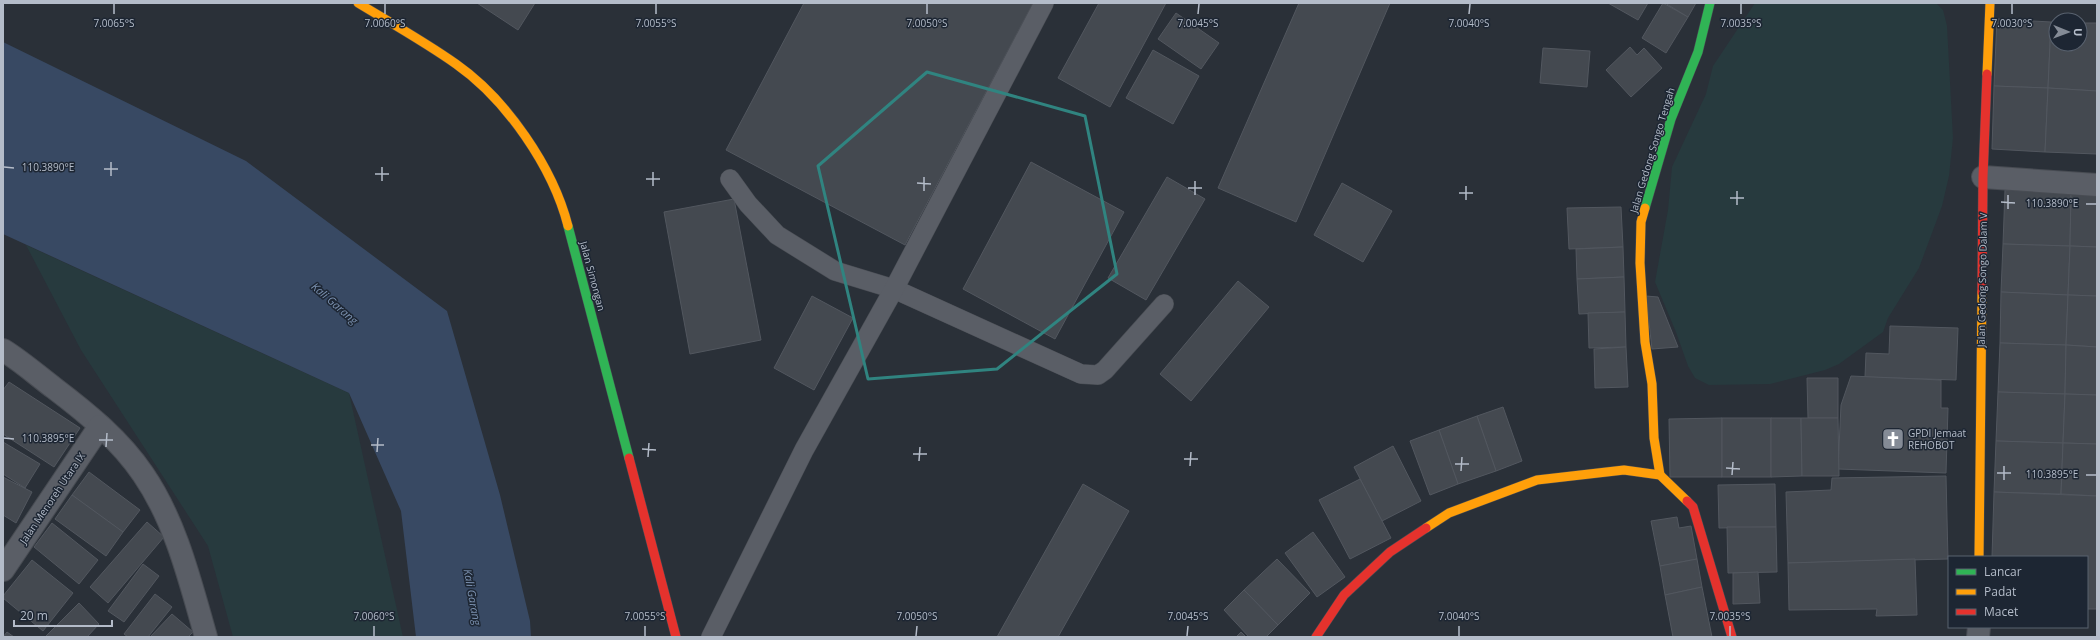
<svg xmlns="http://www.w3.org/2000/svg" width="2100" height="640" font-family="'Open Sans',sans-serif">
<style>
.green{fill:#273a3e}
.water{fill:#384963}
.building{fill:#444950;stroke:#52575f}
.lines{fill:none;stroke-linecap:round;stroke-linejoin:round}
.lane-casing{stroke:#484c53;stroke-width:20}
.street-casing{stroke:#484c53;stroke-width:24}
.fast-casing{stroke:#484c53;stroke-width:10}
.slow-casing{stroke:#484c53;stroke-width:10}
.jam-casing{stroke:#484c53;stroke-width:10}
.lane{stroke:#5a5e66;stroke-width:19}
.street{stroke:#5a5e66;stroke-width:22}
.fast{stroke:#30b455;stroke-width:9}
.slow{stroke:#ff9f0a;stroke-width:9}
.jam{stroke:#e5322d;stroke-width:9}
.marked{fill:none;stroke:#308480;stroke-width:3;stroke-linejoin:round}
.ticks{fill:none;stroke:#b4bcc9;stroke-width:1.5}
.labels{text-anchor:middle;dominant-baseline:central;stroke-width:3;stroke-linejoin:round;paint-order:stroke}
.street-label{font-size:10px;fill:#b4bcc9;stroke:#1d2633}
.poi-label{font-size:10px;fill:#b4bcc9;stroke:#1d2633;text-anchor:start}
.water-label{font-size:11px;font-style:italic;fill:#7c92b1;stroke:#1d2633}
.ticks-label{font-size:10px;text-anchor:middle;fill:#b4bcc9;stroke:#1d2633;stroke-width:3;stroke-linejoin:round;paint-order:stroke}
</style>
<rect width="100%" height="100%" fill="#2a3038"/>
<g class="green">
<path d="M1755 3H1936L1943 10 1947 26 1953 138 1949 176 1942 206 1919 268 1888 318 1883 332 1839 364 1825 370 1770 384 1709 385 1695 378 1688 366 1676 332 1655 282 1668 210 1672 167 1706 94 1713 66Z"/>
<path d="M26 245 349 393 403 637H233L208 546 81 350Z"/>
</g>
<path class="water" d="M3 42 246 161 447 311 500 495 530 621 531 637H416L401 511 349 393 3 234Z"/>
<g class="building">
<path d="M477 3H535L518 30Z"/>
<path d="M804 3H1033L905 245 726 150Z"/>
<path d="M1099 3H1166L1110 107 1058 78Z"/>
<path d="M1299 3H1390L1296 222 1218 188Z"/>
<path d="M1608 3H1648L1638 20Z"/>
<path d="M1663 3 1688 17 1666 53 1642 38Z"/>
<path d="M1665 3H1696L1688 17Z"/>
<path d="M1176 13 1219 43 1201 69 1158 39Z"/>
<path d="M1997 19 2051 22 2048 88 1994 86Z"/>
<path d="M2051 22H2056V44H2080V23H2097V91L2048 88Z"/>
<path d="M1630 47 1637 55 1644 48 1662 68 1631 97 1606 70Z"/>
<path d="M1543 48 1590 51 1587 87 1540 83Z"/>
<path d="M1153 50 1199 76 1173 124 1126 98Z"/>
<path d="M1994 86 2048 88 2045 152 1992 149Z"/>
<path d="M2048 88 2097 91V154L2045 152Z"/>
<path d="M1031 162 1124 212 1055 339 963 289Z"/>
<path d="M1167 177 1205 199 1146 300 1108 278Z"/>
<path d="M1342 183 1392 211 1363 262 1314 235Z"/>
<path d="M2005 190 2071 193 2070 246 2003 244Z"/>
<path d="M2071 193 2097 194V247L2070 246Z"/>
<path d="M734 199 761 340 690 354 664 212Z"/>
<path d="M1621 207 1623 247 1569 249 1567 208Z"/>
<path d="M2003 244 2070 246 2068 295 2001 292Z"/>
<path d="M2070 246 2097 247V296L2068 295Z"/>
<path d="M1623 247 1624 277 1577 279 1576 249Z"/>
<path d="M1624 277 1625 312 1579 314 1577 279Z"/>
<path d="M1238 281 1269 307 1191 401 1160 374Z"/>
<path d="M2001 292 2068 295 2066 345 2000 343Z"/>
<path d="M2068 295 2097 296V347L2066 345Z"/>
<path d="M812 296 853 318 814 390 774 368Z"/>
<path d="M1646 296 1658 297 1678 347 1652 349Z"/>
<path d="M1625 312 1626 347 1589 348 1588 313Z"/>
<path d="M1890 326 1958 328 1956 380 1865 377 1866 353 1889 354Z"/>
<path d="M2000 343 2066 345 2065 394 1998 392Z"/>
<path d="M2066 345 2097 347V395L2065 394Z"/>
<path d="M1626 347 1628 387 1595 388 1594 349Z"/>
<path d="M1851 376 1941 380V408H1948L1946 473 1838 469 1841 405Z"/>
<path d="M1807 378H1838V418H1808Z"/>
<path d="M9 382 80 428 54 467 3 434V390Z"/>
<path d="M1998 392 2065 394 2063 443 1996 441Z"/>
<path d="M2065 394 2097 395V444L2063 443Z"/>
<path d="M1503 407 1522 461 1496 471 1477 416Z"/>
<path d="M1477 416 1496 471 1458 484 1439 430Z"/>
<path d="M1722 418V477H1670L1669 419Z"/>
<rect x="1722" y="418" width="49" height="59"/>
<path d="M1771 418H1801L1802 476 1771 477Z"/>
<path d="M1801 418H1838L1839 476H1802Z"/>
<path d="M1439 430 1458 484 1430 495 1410 441Z"/>
<path d="M1996 441 2063 443 2061 494 1994 492Z"/>
<path d="M3 442 40 464 25 488 3 474Z"/>
<path d="M2063 443 2097 444V496L2061 494Z"/>
<path d="M1393 446 1421 501 1382 521 1354 467Z"/>
<path d="M89 472 140 510 123 532 72 495Z"/>
<path d="M1946 476 1948 559 1788 563 1786 492 1831 490 1832 478Z"/>
<path d="M3 477 32 492 16 523 3 515Z"/>
<path d="M1360 479 1391 538 1350 559 1319 500Z"/>
<path d="M1083 484 1129 511 1058 637H997Z"/>
<path d="M1775 484 1776 527 1719 528 1718 485Z"/>
<path d="M1994 492 2097 496V609H2087V557H1992Z"/>
<path d="M72 495 123 532 106 556 55 519Z"/>
<path d="M1677 517 1679 528 1691 526 1697 559 1660 566 1651 521Z"/>
<path d="M147 522 164 537 108 603 90 587Z"/>
<path d="M52 523 98 560 79 584 34 547Z"/>
<path d="M1727 527H1776L1777 572 1728 573Z"/>
<path d="M1313 532 1345 577 1317 597 1285 553Z"/>
<path d="M1277 559 1310 593 1278 625 1244 590Z"/>
<path d="M1697 559 1702 587 1665 595 1660 566Z"/>
<path d="M1915 559 1917 615 1876 616 1877 609 1789 610 1788 563Z"/>
<path d="M32 560 73 593 43 631 3 598V596Z"/>
<path d="M143 564 159 576 124 622 108 611Z"/>
<path d="M1758 572 1760 603 1733 604V573Z"/>
<path d="M1702 587 1712 637H1673L1665 595Z"/>
<path d="M1244 590 1278 625 1266 637H1249L1224 610Z"/>
<path d="M155 594 172 607 148 637H128L124 634Z"/>
<path d="M79 603 99 624 87 637H45Z"/>
<path d="M172 614 193 632 188 637H150Z"/>
<path d="M7 632 14 637H3Z"/>
<path d="M1241 632 1246 637H1236Z"/>
</g>
<g class="lines">
<g class="lane-casing">
<g id="lane">
<path d="M730 179 748 204 777 235 835 271 894 289 1081 374 1098 375 1105 370 1164 304"/>
<path d="M711 637 804 450 894 289 1044 3"/>
</g>
</g>
<g class="street-casing">
<g id="street">
<path d="M1983 177 2097 185"/>
<path d="M3 350C21 361 38 376 54 388 87 413 120 440 143 474 176 522 190 581 206 637"/>
<path d="M3 570 100 426"/>
<path d="M1978 637 1979 627"/>
</g>
</g>
<g class="fast-casing">
<g id="fast">
<path d="M1645 208 1671 119 1698 52 1710 3"/>
<path d="M568 226 629 458"/>
</g>
</g>
<g class="slow-casing">
<g id="slow">
<path d="M358 3C391 23 425 42 456 64 506 99 553 167 568 226"/>
<path d="M1987 74 1990 3"/>
<path d="M1645 208 1641 222 1640 263 1645 342 1652 384 1654 438 1660 475"/>
<path d="M1426 528 1449 513 1537 480 1624 470 1660 475 1687 501"/>
<path d="M1979 557 1982 292"/>
</g>
</g>
<g class="jam-casing">
<g id="jam">
<path d="M1982 292 1983 177 1987 74"/>
<path d="M629 458 676 637"/>
<path d="M1687 501 1693 507 1732 637"/>
<path d="M1316 637 1344 595 1390 552 1426 528"/>
</g>
</g>
<use href="#lane" class="lane"/>
<use href="#street" class="street"/>
<use href="#fast" class="fast"/>
<use href="#slow" class="slow"/>
<use href="#jam" class="jam"/>
</g>
<path class="marked" d="M927 72 1085 116 1117 274 997 369 868 379 818 166Z"/>
<path class="ticks" d="M114 14V4M385 14V4M656 14V4M927 14V4M1198 14 1199 4M1469 14 1470 4M1741 14V4M2012 14V4M4 167 14 168M104 169H118M375 174H389M111 176V162M646 179H660M382 181V167M917 183 931 184M653 186V172M1188 188H1202M924 191V177M1459 193H1473M1195 195V181M1730 198H1744M1466 200V186M2001 202 2015 203M2086 204H2096M1737 205V191M2008 209V195M4 438 14 439M99 440H113M371 445H384M106 447 107 433M642 449 656 450M377 452 378 438M913 454H927M648 457 649 443M1184 459H1198M919 461 920 447M1455 464H1469M1190 466 1191 452M1726 468 1740 469M1461 471 1462 457M1997 473H2011M1732 475 1733 462M2086 475H2096M2004 480V466M374 636V626M645 636V626M916 636 917 626M1187 636 1188 626M1459 636V626M1730 636V626"/>
<defs>
<g id="church-square" transform="scale(1.15)"><rect x="-9" y="-9" width="18" height="18" rx="4" fill="#848b96" stroke="#1d2633"/><path d="M-1.2-6h2.4v3.5h3.3v2.4h-3.3V6h-2.4V-.1h-3.3v-2.4h3.3Z" fill="#fff"/></g>
</defs>
<g fill-rule="evenodd">
<use href="#church-square" x="1893" y="439"/>
</g>
<g class="labels">
<g class="street-label">
<text transform="translate(1652 150) rotate(-73)">Jalan Gedong Songo Tengah</text>
<text transform="translate(593 276) rotate(75)">Jalan Simongan</text>
<text transform="translate(1982 280) rotate(-89)">Jalan Gedong Songo Dalam V</text>
<text transform="translate(52 498) rotate(-56)">Jalan Menoreh Utara IX</text>
</g>
<g class="poi-label">
<text x="1908" y="433">GPDI Jemaat<tspan x="1908" dy="12">REHOBOT</tspan></text>
</g>
<g class="water-label">
<text transform="translate(335 303) rotate(41)">Kali Garang</text>
<text transform="translate(473 597) rotate(80)">Kali Garang</text>
</g>
</g>
<g class="ticks-label">
<text x="114" y="27">7.0065°S</text>
<text x="385" y="27">7.0060°S</text>
<text x="656" y="27">7.0055°S</text>
<text x="927" y="27">7.0050°S</text>
<text x="1198" y="27">7.0045°S</text>
<text x="1469" y="27">7.0040°S</text>
<text x="1741" y="27">7.0035°S</text>
<text x="2012" y="27">7.0030°S</text>
<text x="48" y="171">110.3890°E</text>
<text x="2052" y="207">110.3890°E</text>
<text x="48" y="442">110.3895°E</text>
<text x="2052" y="478">110.3895°E</text>
<text x="374" y="620">7.0060°S</text>
<text x="645" y="620">7.0055°S</text>
<text x="917" y="620">7.0050°S</text>
<text x="1188" y="620">7.0045°S</text>
<text x="1459" y="620">7.0040°S</text>
<text x="1730" y="620">7.0035°S</text>
</g>
<rect width="2100" height="640" fill="none" stroke="#b4bcc9" stroke-width="8"/>
<rect x="1948" y="556" width="140" height="72" fill="#1d2633" stroke="#59626f"/>
<rect x="1956" y="569" width="20" height="6" fill="#30b455" stroke="#59626f"/>
<text x="1984" y="576" font-size="12" fill="#b4bcc9">Lancar</text>
<rect x="1956" y="589" width="20" height="6" fill="#ff9f0a" stroke="#59626f"/>
<text x="1984" y="596" font-size="12" fill="#b4bcc9">Padat</text>
<rect x="1956" y="609" width="20" height="6" fill="#e5322d" stroke="#59626f"/>
<text x="1984" y="616" font-size="12" fill="#b4bcc9">Macet</text>
<g transform="translate(2068 32) rotate(91)"><circle r="19" fill="#1d2633" stroke="#59626f"/>
<path d="M0-3L7 15L0 10L-7 15Z" fill="#848b96"/>
<text y="-6" font-size="11" font-weight="bold" text-anchor="middle" fill="#b4bcc9">U</text>
</g>
<path d="M14 620v6h98v-6" fill="none" stroke="#b4bcc9" stroke-width="2"/>
<text x="20" y="620" font-size="12" fill="#b4bcc9" stroke="#1d2633" stroke-width="3" paint-order="stroke">20 m</text>
</svg>
